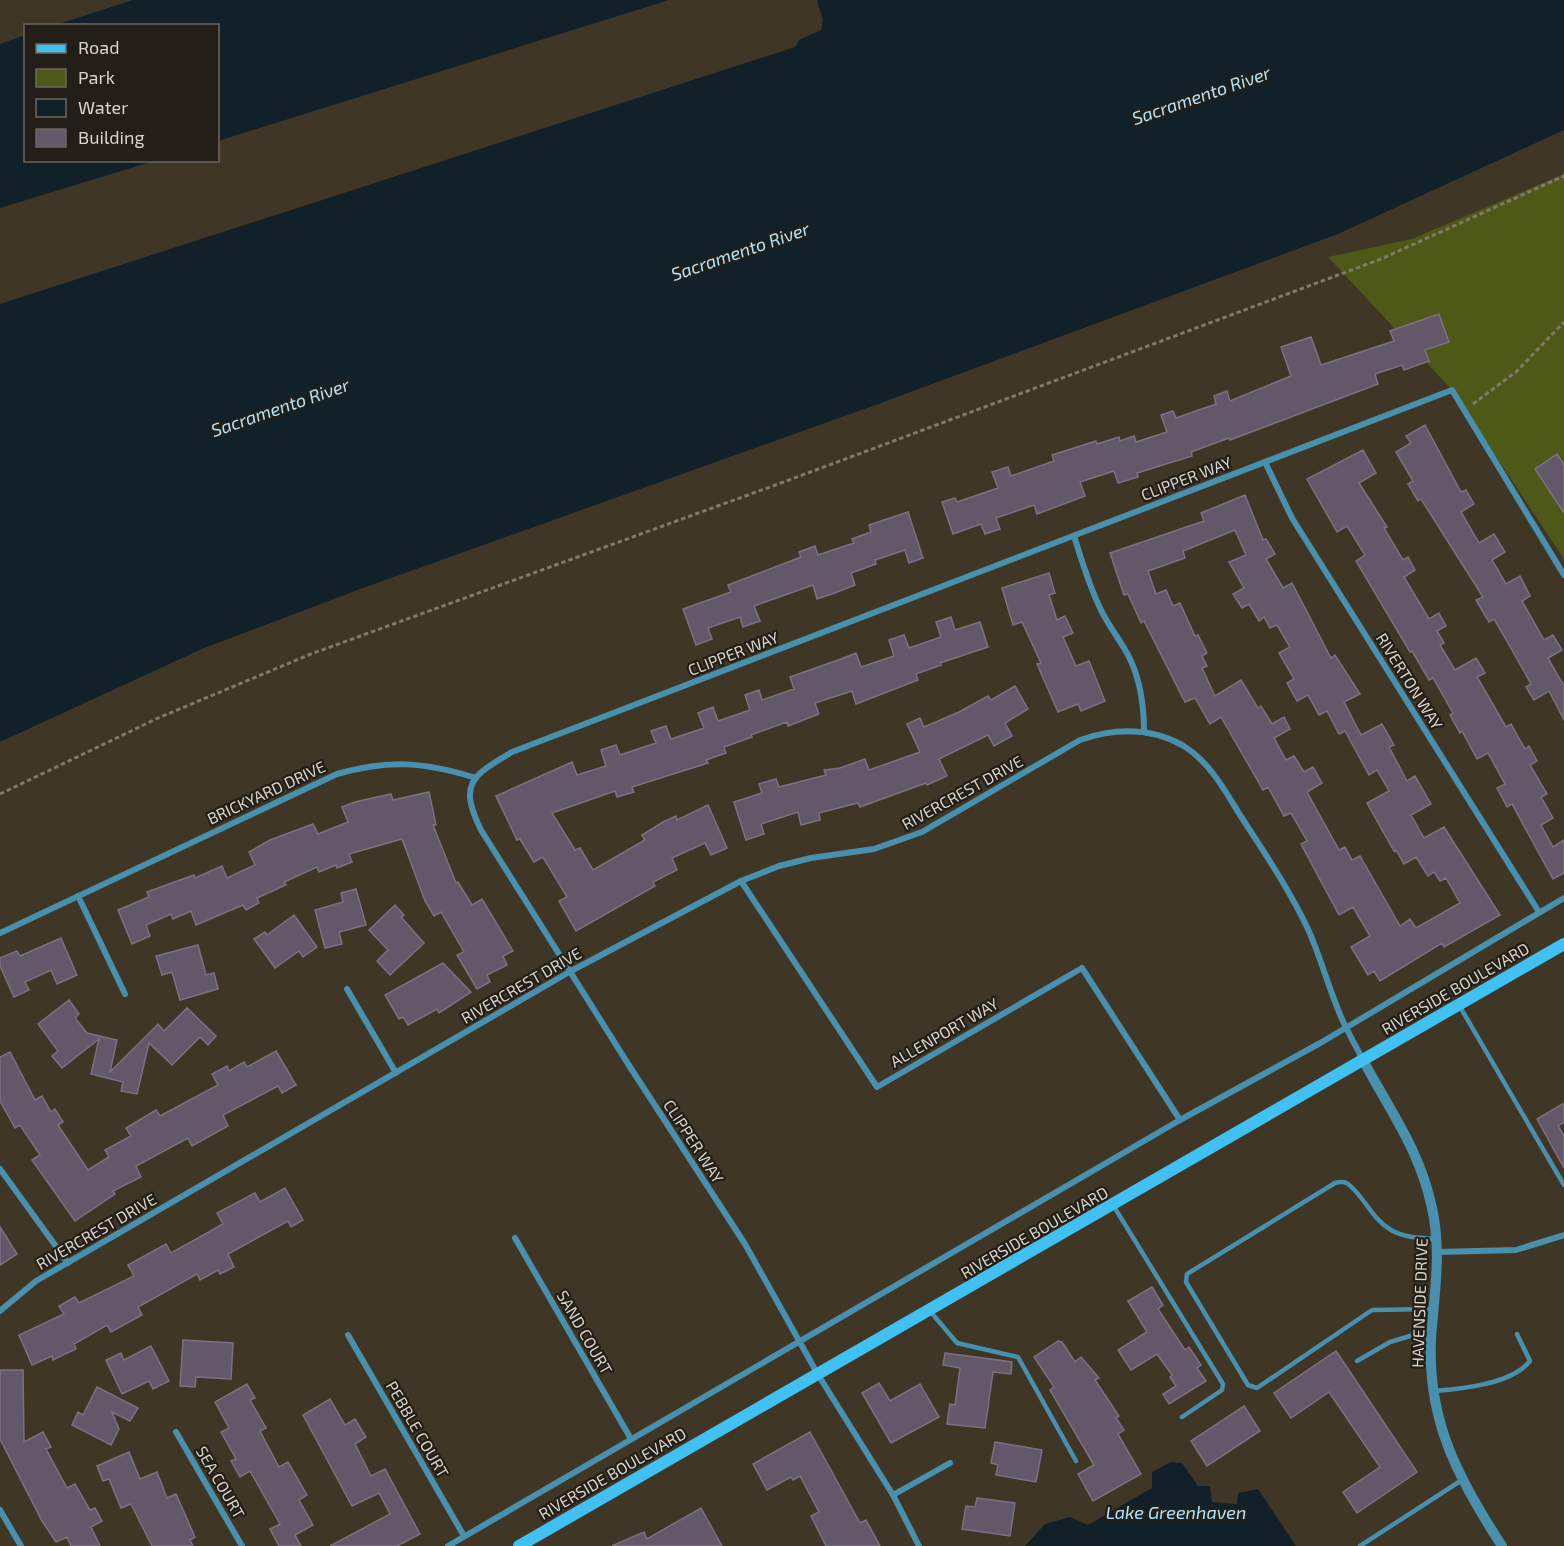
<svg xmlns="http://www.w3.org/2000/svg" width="1564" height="1546" font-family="'Exo 2',sans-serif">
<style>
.green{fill:#4e5918}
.water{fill:#122129}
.building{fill:#635869;stroke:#7c7182;stroke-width:1.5;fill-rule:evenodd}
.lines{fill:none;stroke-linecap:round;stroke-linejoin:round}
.path{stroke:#81796b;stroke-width:3;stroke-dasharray:4.5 3;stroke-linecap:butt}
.service{stroke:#4890ae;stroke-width:4.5}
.minor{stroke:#4890ae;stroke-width:6}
.tertiary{stroke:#4890ae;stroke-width:10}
.secondary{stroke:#41c1f2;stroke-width:12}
.labels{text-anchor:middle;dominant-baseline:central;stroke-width:4.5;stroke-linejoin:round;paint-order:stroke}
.street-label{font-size:16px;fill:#dad4ca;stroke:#231e17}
.water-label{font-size:18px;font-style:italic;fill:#b0e4fe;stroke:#231e17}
</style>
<rect width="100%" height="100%" fill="#403626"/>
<path class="green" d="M1564 174V559L1452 390 1328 257 1412 239Z"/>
<g class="water">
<path d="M133 0H669L218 141V26L55 25Z"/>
<path d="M817 0H1564V130L1338 234 870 407 363 588 204 648 0 742V304L795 47 799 40 821 30 823 20Z"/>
<path d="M25 35 26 160 154 161 0 208V44Z"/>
<path d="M1171 1462 1182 1463 1198 1486H1210L1212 1502 1237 1504 1238 1493 1258 1489 1296 1546H1025L1045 1524 1070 1517 1088 1525 1152 1488V1472Z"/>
</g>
<g class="building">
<path d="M1439 314 1449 342 1425 350 1429 361 1404 370 1402 365 1375 374 1378 384 1230 440 1229 438 1191 452 1192 456 1137 473 1138 477 1118 483 1114 471 1080 482 1085 496 1037 514 1034 505 996 518 1000 529 985 534 981 524 953 534 942 502 955 498 957 502 998 488 992 472 1008 467 1011 476 1054 461 1052 455 1096 441 1097 444 1119 437 1120 441 1134 436 1136 442 1167 432 1161 415 1173 411 1176 418 1216 404 1214 396 1227 391 1230 401 1291 376 1281 347 1311 337 1321 365 1394 341 1390 331Z"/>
<path d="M1425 425 1461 492 1466 490 1474 504 1461 512 1479 543 1494 534 1505 552 1492 560 1506 584 1520 576 1530 596 1522 601 1544 640 1553 635 1562 650 1548 658 1564 686V720L1549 691 1534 700 1526 687 1531 684 1508 643 1494 619 1489 622 1476 600 1483 597 1421 499 1418 501 1408 484 1413 481 1396 452 1411 443 1406 436Z"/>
<path d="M1363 450 1376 473 1359 483 1387 527 1384 528 1403 560 1408 557 1415 570 1404 577 1429 619 1439 613 1446 626 1437 631 1444 643 1440 645 1455 670 1476 658 1485 673 1477 677 1506 727 1511 724 1525 749 1529 746 1537 761 1530 765 1547 794 1541 797 1553 818 1541 825 1553 847 1564 840V873L1553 879 1512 804 1507 807 1497 788 1505 784 1488 753 1477 759 1462 731 1460 733 1450 715 1453 713 1433 678 1429 680 1412 651 1410 652 1356 561 1365 555 1347 526 1337 532 1307 479Z"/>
<path d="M1557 454 1564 465V513L1535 469Z"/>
<path d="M1245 495 1263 540 1266 539 1275 554 1266 559 1283 588 1292 583 1331 658 1335 655 1360 694 1344 702 1361 735 1382 724 1394 745 1389 747 1407 781 1415 776 1431 804 1411 815 1424 838 1444 827 1500 915 1444 947 1442 943 1380 981 1374 971 1368 975 1351 947 1370 936 1353 907 1339 915 1301 844 1307 841 1291 813 1284 816 1268 787 1263 790 1221 717 1210 724 1195 698 1185 702 1144 621 1141 623 1128 594 1124 595 1110 553 1204 521 1201 513ZM1235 530 1246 555 1229 562 1244 588 1233 594 1242 608 1249 604 1259 621 1264 617 1270 628 1277 625 1290 647 1279 653 1294 679 1287 683 1297 701 1308 695 1319 715 1327 711 1339 734 1345 731 1369 775 1377 770 1389 791 1367 803 1394 851 1396 850 1404 864 1416 857 1428 876 1434 872 1440 881 1446 878 1460 903 1416 928 1410 919 1400 926 1360 856 1352 860 1345 847 1339 850 1307 792 1322 783 1313 767 1304 772 1294 756 1286 760 1274 738 1290 729 1284 717 1272 724 1261 706 1258 708 1241 680 1215 696 1202 668 1207 666 1202 656 1207 653 1198 635 1195 636 1180 603 1173 606 1166 590 1156 594 1148 571 1185 558 1183 551Z"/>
<path d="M908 512 923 558 909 563 905 550 875 560 876 564 851 573 855 585 832 594 817 599 813 585 754 606 760 621 743 627 740 617 708 628 712 639 696 645 683 609 731 592 728 585 801 557 799 552 815 546 818 555 854 543 852 539 871 532 869 525Z"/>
<path d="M1049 573 1055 593 1049 595 1057 620 1065 616 1073 633 1063 637 1076 666 1089 661 1105 701 1081 711 1078 704 1058 712 1037 664 1041 663 1022 622 1013 625 1002 588Z"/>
<path d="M951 617 955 630 980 622 988 647 940 663 941 665 916 674 918 680 856 704 852 691 815 703 819 714 788 726 787 722 751 735 752 737 724 747 726 753 706 760 708 763 632 787 634 792 617 797 615 791 552 813 575 850 580 848 593 870 645 840 642 835 663 822 676 816 677 820 708 805 727 848 711 855 705 843 672 858 677 870 653 882 655 886 576 931 559 901 567 897 543 857 534 862 520 839 517 840 496 796 572 762 577 775 606 766 601 750 616 745 620 755 656 743 651 731 666 726 671 739 704 728 698 713 713 707 718 721 750 710 745 695 759 690 762 700 794 689 790 677 841 659 856 653 861 667 894 656 889 640 904 635 909 648 941 637 936 622Z"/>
<path d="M1015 686 1028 709 1005 723 1012 736 994 746 988 735 939 759 947 776 927 785 926 783 860 807 858 803 819 813 820 820 801 825 798 812 761 824 764 834 746 840 734 802 762 793 759 784 776 779 779 787 826 775 824 770 840 768 865 759 869 770 920 752 907 724 920 718 924 727 959 712 988 696 991 700Z"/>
<path d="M429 792 436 825H433L456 883 458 882 472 905 482 899 513 951 503 956 507 965 487 975 490 982 477 989 457 955 464 952 441 912 434 916 425 901 402 839 349 854 352 862 337 868 336 865 319 872 317 867 284 882 286 885 257 898 259 903 246 910 243 905 196 925 191 911 173 919 171 914 146 925 150 936 132 944 118 910 149 897 147 892 194 875 195 878 222 866 227 878 255 865 249 852 270 840 313 824 318 834 348 822 342 807 355 802 391 794 393 800Z"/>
<path d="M356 889 366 925 339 932 342 944 325 948 315 910 343 902 341 893Z"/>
<path d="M395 905 404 915 401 917 424 943 390 975 377 961 388 950 369 930Z"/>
<path d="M294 915 317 947 303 957 299 951 275 968 254 939 265 932 267 935Z"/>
<path d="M61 938 77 975 57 984 51 970 25 982 29 990 14 997 0 966V958L17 951 20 956Z"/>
<path d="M198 945 206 975 214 973 218 989 180 1000 172 972 162 975 156 956Z"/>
<path d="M443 963 471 992 439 1013 437 1009 408 1025 403 1017 399 1019 385 995Z"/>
<path d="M69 1000 79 1014 75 1018 87 1033 117 1040 110 1072 158 1024 164 1031 187 1008 216 1036 208 1045 200 1037 172 1065 149 1043 137 1094 121 1091 123 1082 91 1074 99 1039 62 1068 52 1056 58 1051 38 1024Z"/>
<path d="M276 1051 296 1085 282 1093 278 1086 223 1115 228 1126 192 1146 188 1138 136 1166 141 1177 113 1191 115 1194 75 1221 32 1160 40 1155 20 1125 15 1128 0 1101V1057L10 1052 35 1100 42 1096 51 1112 55 1109 63 1122 58 1125 88 1170 109 1157 105 1150 131 1136 126 1128 156 1110 160 1116 218 1085 212 1074 227 1066 229 1071 244 1062 247 1067Z"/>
<path d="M1564 1103V1122L1558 1126 1564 1136V1168L1537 1119Z"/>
<path d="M285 1188 303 1220 291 1227 288 1221 228 1254 234 1267 220 1274 218 1270 200 1280 197 1274 138 1307 142 1315 111 1332 107 1325 74 1344 76 1349 53 1360 52 1356 32 1365 19 1335 64 1314 59 1306 75 1297 79 1303 134 1276 128 1265 166 1244 171 1253 200 1237 223 1224 217 1213 255 1193 260 1202Z"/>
<path d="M0 1227 17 1254 0 1265Z"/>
<path d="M1152 1287 1163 1305 1158 1309 1185 1350 1189 1347 1201 1365 1197 1368 1206 1381 1169 1404 1163 1394 1176 1386 1170 1377 1172 1375 1157 1354 1131 1370 1118 1350 1147 1332 1128 1301Z"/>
<path d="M183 1340 233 1343 231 1379 196 1377 195 1387 180 1386Z"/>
<path d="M1058 1341 1062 1342 1075 1362 1081 1357 1099 1378 1095 1380 1119 1416 1116 1418 1124 1430 1118 1434 1141 1474 1093 1501 1078 1474 1094 1465 1050 1390 1054 1387 1034 1357Z"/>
<path d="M151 1346 169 1381 153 1389 149 1381 122 1394 106 1360 121 1353 124 1360Z"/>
<path d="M1336 1351 1417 1472 1357 1513 1343 1492 1380 1467 1329 1392 1291 1418 1274 1393Z"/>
<path d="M945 1353 1012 1362 1011 1374 993 1372 985 1428 947 1424 950 1404 955 1405 960 1368 943 1365Z"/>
<path d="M0 1370H23L24 1442 43 1432 51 1447 46 1449 67 1488 75 1484 90 1510 95 1508 102 1521 91 1527 100 1546H71L67 1537 56 1542 42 1521 0 1439Z"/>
<path d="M879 1383 890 1401 920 1384 939 1417 891 1443 862 1393Z"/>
<path d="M247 1384 255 1398 250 1400 266 1428 260 1431 279 1467 288 1462 307 1495 299 1500 313 1525 295 1535 301 1546H279L270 1529 280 1524 250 1471 240 1477 231 1461 236 1459 221 1432 229 1428 215 1402Z"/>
<path d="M97 1387 138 1408 130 1421 112 1412 119 1429 111 1445 72 1425 78 1412 83 1415Z"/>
<path d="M330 1399 345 1425 355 1419 366 1437 355 1444 371 1476 385 1469 420 1534 397 1546H330L390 1514 379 1493 352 1506 303 1415Z"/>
<path d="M1244 1406 1260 1431 1207 1466 1191 1441Z"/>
<path d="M810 1432 860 1523 866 1520 880 1546H826L811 1516 819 1512 800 1476 793 1480 791 1477 767 1490 753 1464Z"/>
<path d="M995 1442 1042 1450 1036 1482 996 1475 998 1465 991 1463Z"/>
<path d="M129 1452 140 1479 157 1472 167 1498 176 1494 195 1537 190 1540 193 1546H152L131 1504 121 1508 109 1479 103 1481 97 1466Z"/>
<path d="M977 1498 1015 1503 1010 1536 962 1529 966 1506 975 1507Z"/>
<path d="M701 1508 722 1546H612L644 1532 647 1539Z"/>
</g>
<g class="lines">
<g class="path">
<path d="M1473 404 1517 371 1564 322"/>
<path d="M0 794 158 718 311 654 781 483 1381 259 1564 176"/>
</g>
<g class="service">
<path d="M1459 1005 1564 1185"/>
<path d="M1113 1205 1223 1384 1222 1390 1182 1417"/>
<path d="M1433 1309 1372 1310 1257 1388 1248 1385 1186 1282 1187 1274 1335 1183C1339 1182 1344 1181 1348 1184 1364 1196 1371 1218 1391 1230 1405 1238 1420 1238 1437 1239"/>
<path d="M930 1311 957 1343 1018 1357 1076 1461"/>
<path d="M1357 1361 1390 1342 1430 1330"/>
<path d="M1434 1391C1462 1389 1512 1384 1530 1361L1517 1334"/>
<path d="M1360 1546 1462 1480"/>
</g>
<g class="minor">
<path d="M1265 462 1292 518 1539 912"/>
<path d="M1074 536C1082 561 1089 586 1101 610 1109 627 1122 642 1130 659 1141 682 1144 706 1144 732"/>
<path d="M741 881 877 1087 1082 968 1180 1120"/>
<path d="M78 896 125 994"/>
<path d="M0 933 337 774C390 759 424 762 476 778"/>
<path d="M347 989 396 1073"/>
<path d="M0 1169 68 1263"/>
<path d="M515 1238 631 1439"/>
<path d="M1438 1252 1516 1250 1564 1235"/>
<path d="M0 1311 36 1281 571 971 741 881 779 866 811 858 874 849 922 832 1080 740C1115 728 1149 727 1182 745 1209 761 1224 789 1240 815 1264 852 1289 889 1308 929 1321 958 1329 990 1342 1019 1348 1033 1356 1046 1363 1060"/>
<path d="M348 1335 464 1536"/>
<path d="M176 1432 242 1546"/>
<path d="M893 1495 950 1463"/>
<path d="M0 1510 21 1546"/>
<path d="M448 1546 1180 1120 1322 1042 1564 898"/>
<path d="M919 1546 893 1495 817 1373 745 1244 630 1067 481 830C458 783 472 776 512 752L1452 390 1564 575"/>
</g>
<path class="tertiary" d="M1363 1060C1390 1111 1420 1150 1432 1208 1442 1253 1434 1295 1431 1339 1427 1421 1459 1480 1502 1546"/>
<path class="secondary" d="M519 1546 1564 944"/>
</g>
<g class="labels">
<g class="street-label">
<text transform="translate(1186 478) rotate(-21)">CLIPPER WAY</text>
<text transform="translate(733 653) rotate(-21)">CLIPPER WAY</text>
<text transform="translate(1410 681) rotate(58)">RIVERTON WAY</text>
<text transform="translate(266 792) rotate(-25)">BRICKYARD DRIVE</text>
<text transform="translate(962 792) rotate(-29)">RIVERCREST DRIVE</text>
<text transform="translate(521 985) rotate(-30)">RIVERCREST DRIVE</text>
<text transform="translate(1455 988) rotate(-30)">RIVERSIDE BOULEVARD</text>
<text transform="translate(944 1032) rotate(-30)">ALLENPORT WAY</text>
<text transform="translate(694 1141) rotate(57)">CLIPPER WAY</text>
<text transform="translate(96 1231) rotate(-30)">RIVERCREST DRIVE</text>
<text transform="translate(1034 1232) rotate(-30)">RIVERSIDE BOULEVARD</text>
<text transform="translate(1419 1303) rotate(-88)">HAVENSIDE DRIVE</text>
<text transform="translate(585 1332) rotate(60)">SAND COURT</text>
<text transform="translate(418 1429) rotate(60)">PEBBLE COURT</text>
<text transform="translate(612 1473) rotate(-30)">RIVERSIDE BOULEVARD</text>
<text transform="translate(221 1482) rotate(60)">SEA COURT</text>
</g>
<g class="water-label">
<text transform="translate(1201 95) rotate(-19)">Sacramento River</text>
<text transform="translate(740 251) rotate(-19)">Sacramento River</text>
<text transform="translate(280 407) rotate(-19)">Sacramento River</text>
<text x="1176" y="1512">Lake Greenhaven</text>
</g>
</g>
<rect x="24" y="24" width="195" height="138" fill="#231e17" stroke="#6c675f" stroke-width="1.5"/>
<rect x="36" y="44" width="30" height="9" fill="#41c1f2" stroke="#6c675f" stroke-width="1.5"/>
<text x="78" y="54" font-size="18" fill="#dad4ca">Road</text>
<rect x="36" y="69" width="30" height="18" fill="#4e5918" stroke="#6c675f" stroke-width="1.5"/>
<text x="78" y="84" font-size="18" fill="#dad4ca">Park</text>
<rect x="36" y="99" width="30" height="18" fill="#122129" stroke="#6c675f" stroke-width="1.5"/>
<text x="78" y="114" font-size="18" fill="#dad4ca">Water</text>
<rect x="36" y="129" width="30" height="18" fill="#635869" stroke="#6c675f" stroke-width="1.5"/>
<text x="78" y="144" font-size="18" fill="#dad4ca">Building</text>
</svg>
